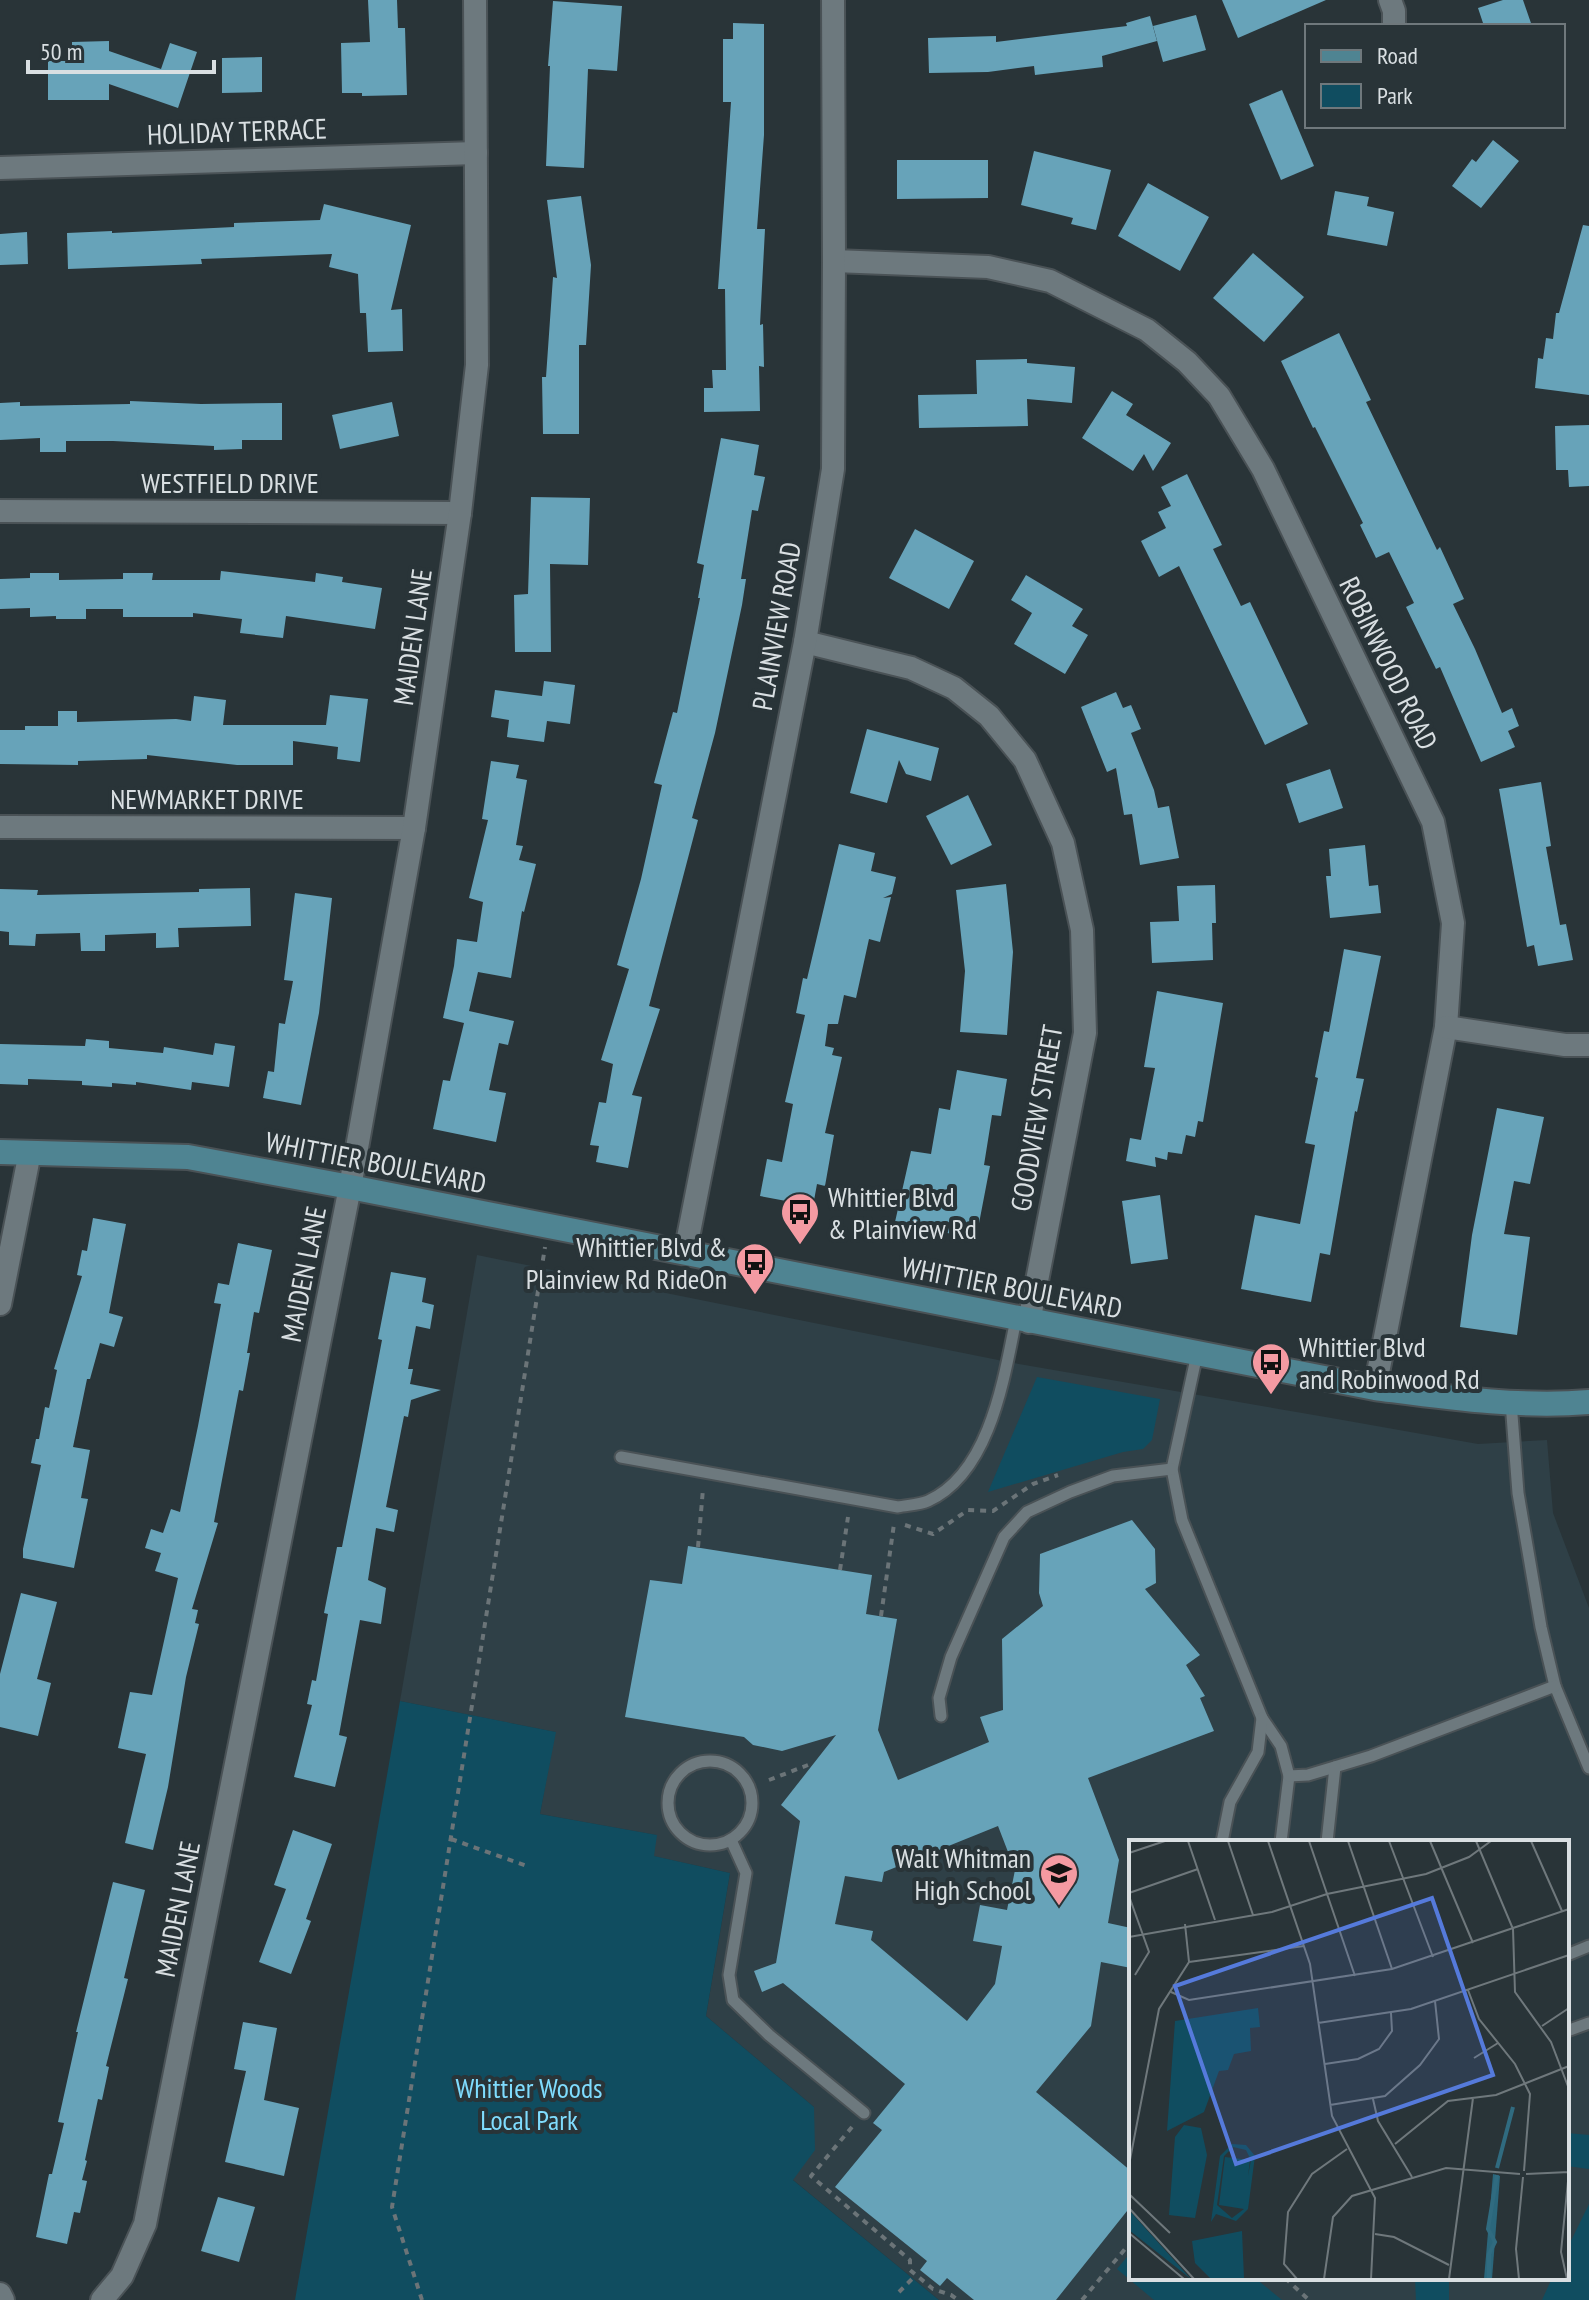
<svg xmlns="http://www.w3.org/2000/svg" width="1589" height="2300" font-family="'PT Sans Narrow',sans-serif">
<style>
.built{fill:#2f4047;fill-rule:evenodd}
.green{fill:#104d60}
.building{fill:#67a3b9;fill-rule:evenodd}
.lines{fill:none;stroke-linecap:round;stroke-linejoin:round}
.lane-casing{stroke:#4a5256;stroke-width:15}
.street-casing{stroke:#4a5256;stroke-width:26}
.secondary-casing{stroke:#4a5256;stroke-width:28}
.path{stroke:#6b7478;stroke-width:4;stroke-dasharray:6 6;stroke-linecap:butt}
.lane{stroke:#6d797e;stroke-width:11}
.street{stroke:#6d797e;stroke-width:22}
.secondary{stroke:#4f8492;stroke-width:24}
.labels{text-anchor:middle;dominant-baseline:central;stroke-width:8;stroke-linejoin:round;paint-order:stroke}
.street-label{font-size:28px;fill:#d9dfe2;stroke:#293438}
.poi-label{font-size:28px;fill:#d9dfe2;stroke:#293438;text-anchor:start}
.park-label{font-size:28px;fill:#7fdcfe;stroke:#293438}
.inset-river{fill:none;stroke:#306b80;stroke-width:4}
.inset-road{fill:none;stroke:#6f787c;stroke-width:2}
.view{fill:#557adb;fill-opacity:0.15;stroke:#557adb;stroke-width:4}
.inset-edge{fill:none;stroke:#d9dfe2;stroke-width:4}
</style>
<rect width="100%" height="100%" fill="#293438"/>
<path class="built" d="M477 1255 1008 1362 1337 1419 1478 1444 1547 1440 1553 1513 1589 1608V2300H939L792 2179 814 2107 706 2016 730 1873 653 1856 656 1835 540 1814 555 1732 400 1701ZM1131 1842H1567V2278H1131Z"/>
<g class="green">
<path d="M1037 1377 1160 1399 1152 1440 1143 1449 1123 1452 988 1492Z"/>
<path d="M400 1701 556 1732 540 1814 657 1835 654 1856 730 1873 706 2016 814 2107 815 2150 793 2180 939 2300H295Z"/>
<path d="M1567 2133 1589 2135V2169L1567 2166Z"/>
<path d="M1589 2204V2300H1542L1552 2278H1567V2249Z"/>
<path d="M1131 2252V2278H1255L1282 2300H1154L1117 2269Z"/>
<path d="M1415 2278H1449V2300H1416Z"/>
</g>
<g class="building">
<path d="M368 0H397L398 28H405L407 95 362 96V93H342L341 43 370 42Z"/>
<path d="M1222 0H1326L1238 38Z"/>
<path d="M1503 0H1523L1532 26H1484L1478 8Z"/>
<path d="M553 1 622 6 617 71 588 69 584 168 546 166 550 66H548Z"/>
<path d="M1196 15 1206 50 1163 62 1153 26Z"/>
<path d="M1150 16 1157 41 1102 56 1103 67 1035 75 1034 66 988 72 929 73 928 38 996 36V42L1127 26 1126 23Z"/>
<path d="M733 23 764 24V135L757 229H765L760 325 763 324 764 367 759 366 760 411 704 412V388H713L712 370H726L725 289H718L731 102H723V39H733Z"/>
<path d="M109 41V51L161 69 170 43 197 52 178 108 109 84V100H48V61H72V42Z"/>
<path d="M262 57V92L222 93V58Z"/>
<path d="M1282 90 1314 166 1281 180 1249 104Z"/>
<path d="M1493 140 1519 161 1481 208 1452 186 1472 159 1476 162Z"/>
<path d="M1034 151 1111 170 1096 230 1071 224 1073 218 1021 205Z"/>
<path d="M897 160H988V198L897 199Z"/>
<path d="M1148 183 1209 217 1180 271 1118 236Z"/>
<path d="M1335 191 1369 197 1367 206 1394 212 1387 246 1327 235Z"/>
<path d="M581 196 591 265 586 345H579V434H543L542 377H546L553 277 557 278 547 200Z"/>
<path d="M324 204 411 225 391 310 402 309 403 351 368 352 366 313H360L358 274 329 267 332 254 201 259 202 264 68 269 67 233 112 231V233L234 227V223L320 220Z"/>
<path d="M1583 225 1589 226V395L1535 388 1538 358 1543 359 1546 338 1553 339 1556 313H1559Z"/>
<path d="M27 232 28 264 0 265V234Z"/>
<path d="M1253 253 1304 297 1264 342 1213 298Z"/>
<path d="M1339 333 1371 400 1366 402 1437 550 1440 547 1464 599 1453 604 1475 649 1502 713 1512 708 1519 726 1508 731 1515 747 1481 762 1440 667 1436 669 1406 607 1414 603 1389 552 1376 558 1360 525 1363 523 1315 427 1313 428 1281 361Z"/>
<path d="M1027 359V363L1075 367 1072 403 1027 399 1028 426 919 428 918 395 977 394 976 360Z"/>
<path d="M1112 391 1133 404 1126 415 1171 443 1153 471 1144 454 1133 471 1082 438Z"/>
<path d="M130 401 201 404 282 403V440H242V449L214 450V446L113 441H66V452H40V438L0 440V403L20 402V406L130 404Z"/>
<path d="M392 402 399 436 340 449 332 415Z"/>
<path d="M1589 425V486L1569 487 1568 470H1556L1555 426Z"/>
<path d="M721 438 759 445 754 475 765 477 758 511 752 510 741 579H746L742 605 715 733 692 818 698 820 649 1006 660 1009 632 1095 642 1097 628 1168 596 1162 599 1146 590 1145 599 1102 606 1103 613 1064 601 1060 629 969 617 965 641 879 662 785 654 783 673 712 677 713 700 598H698L704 565 697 563Z"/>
<path d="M1187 474 1222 545 1213 549 1241 606 1250 602 1308 724 1265 745 1179 566 1159 577 1141 541 1166 528 1158 512 1171 506 1161 487Z"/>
<path d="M531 497 590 498 588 565 550 564 551 652H515L514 595 528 594Z"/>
<path d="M915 529 974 561 949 609 889 578Z"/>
<path d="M221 571 315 582 316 573 343 577 342 582 382 588 375 629 286 616 283 638 240 633 242 619 193 613V617H123V609H86V619H56V616L30 617V608L0 609V579L30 578V573H59V580L123 579V573H153L152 580H220Z"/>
<path d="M1026 575 1083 609 1072 626 1088 635 1065 674 1014 644 1032 613 1011 600Z"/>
<path d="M544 681 575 685 570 724 547 721 544 742 507 737 509 720 491 717 495 690 542 696Z"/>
<path d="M1116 692 1123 708 1131 705 1141 729 1131 733 1154 790 1158 808 1169 806 1179 858 1140 865 1132 814 1124 815 1116 768 1107 772 1081 707Z"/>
<path d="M330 695 368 699 360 762 337 759 338 747 293 741V765H237L147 755V759L78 761V765L0 764V730H25V726H58V711H77V722L176 719 191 721 194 696 226 700 223 725H326Z"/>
<path d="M867 729 939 748 931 781 906 774 899 760 887 803 850 793Z"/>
<path d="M491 761 519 765 516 778 527 780 516 845 523 846 519 860 536 864 524 912 522 911 511 978 478 972 469 1011 514 1021 508 1045 499 1043 489 1090 506 1093 496 1142 433 1129 443 1080 450 1081 464 1023 443 1018 454 966 457 939 477 942 483 902 469 898 488 820 482 819Z"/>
<path d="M1330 769 1343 808 1299 823 1286 784Z"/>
<path d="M1541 782 1551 846 1546 847 1560 925 1566 924 1573 960 1538 966 1534 945 1527 947 1499 789Z"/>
<path d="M968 795 992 845 951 865 926 816Z"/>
<path d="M839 844 875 853 871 871 896 877 892 894 883 898 891 897 880 942 869 939 856 998 844 995 838 1024H828L825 1046 834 1048 832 1055 842 1057 825 1133 834 1135 825 1186 817 1184 813 1206 760 1196 767 1159 782 1162 793 1104 785 1102 805 1015 796 1013 803 978 807 979Z"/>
<path d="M1365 845 1369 886 1378 885 1381 913 1330 918 1326 876H1331L1329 849Z"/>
<path d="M1006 884 1013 952 1007 1035 960 1032 965 971 956 890Z"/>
<path d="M1215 885 1216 923H1212L1213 960 1152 963 1150 922 1179 921 1177 886Z"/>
<path d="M250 888 251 926 178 928 179 947 156 948V933L105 935V951H81L80 933 36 934 35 946 9 945V932L0 931V889L38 890 37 895 199 892V889Z"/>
<path d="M295 893 332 898 319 1013 301 1105 263 1098 268 1071 274 1072 279 1023 285 1024 293 981 284 980Z"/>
<path d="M1344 949 1381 956 1356 1078 1364 1079 1357 1112 1355 1111 1330 1255 1320 1253 1311 1302 1241 1289 1255 1215 1300 1224 1315 1145 1305 1143 1318 1078 1315 1077 1324 1031 1329 1032Z"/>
<path d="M1157 991 1223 1003 1203 1122 1198 1121 1195 1137 1186 1135 1182 1154 1168 1152 1167 1160 1155 1157 1156 1167 1126 1161 1130 1138 1141 1140 1155 1068 1144 1067Z"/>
<path d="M86 1039 109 1041V1048L163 1053 164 1047 213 1055 215 1043 235 1046 229 1087 192 1082 191 1090 136 1082V1085L112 1083V1087L82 1085V1081L28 1079V1085L0 1084V1044L85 1046Z"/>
<path d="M957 1070 1007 1079 1001 1116 992 1115 984 1165 990 1166 976 1239 895 1222 911 1151 931 1154 939 1108 950 1110Z"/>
<path d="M1497 1108 1544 1117 1530 1184 1514 1181 1504 1234 1530 1237 1517 1335 1460 1327 1472 1235Z"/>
<path d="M1160 1195 1168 1259 1131 1264 1122 1201Z"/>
<path d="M93 1218 126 1224 109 1313 123 1317 114 1347 100 1343 90 1379H87L73 1447 90 1450 81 1498 88 1499 74 1568 23 1558V1549L41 1465 31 1463 36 1439H39L45 1407 49 1408 57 1370 54 1369 82 1276 77 1275 82 1250 87 1251Z"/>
<path d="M238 1243 272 1250 259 1313 254 1312 247 1353H250L243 1391 239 1390 214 1522 218 1523 192 1609 198 1610 195 1623 199 1624 186 1677 168 1787 153 1850 125 1843 146 1754 118 1748 130 1692 152 1695 178 1578 155 1571 161 1553 145 1548 151 1529 163 1533 171 1509 180 1512 198 1426 221 1304 214 1303 218 1283 229 1285Z"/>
<path d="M391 1272 426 1278 422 1302 434 1305 430 1329 416 1326 408 1369H413L410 1384 441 1390 411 1400 408 1417 404 1416 386 1507 398 1510 394 1532 376 1528 368 1580 386 1588 381 1624 360 1620 339 1735 347 1737 335 1787 294 1777 312 1705 307 1704 312 1680 316 1681 328 1614 324 1613 337 1547H342L360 1456 382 1340 378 1339Z"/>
<path d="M1132 1520 1155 1549 1156 1583 1145 1589 1200 1655 1186 1665 1205 1696 1200 1698 1214 1731 1088 1778 1119 1860 1108 1923 1131 1928V1968L1101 1962 1091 2026 1036 2092 1131 2171V2206L1056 2300H974L947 2278 940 2286 920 2270 927 2261 835 2187 882 2130 873 2123 905 2084 783 1983 762 1992 754 1971 776 1963 800 1821 781 1805 836 1735 782 1751 753 1745 744 1737 625 1717 650 1580 682 1584 688 1546 872 1575 866 1614 897 1619 878 1730 898 1780 989 1742 980 1717 1003 1710 1002 1639 1043 1606 1039 1593 1040 1554ZM998 1826 1015 1870 1007 1910 980 1905 973 1941 1002 1946 995 1984 967 2021 871 1940 873 1931 835 1924 845 1876 882 1882 884 1872Z"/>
<path d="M21 1593 57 1602 37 1679 51 1683 38 1736 0 1727V1674Z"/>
<path d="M293 1830 332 1844 306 1919 311 1921 291 1974 259 1962 286 1889 274 1885Z"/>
<path d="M113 1882 145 1890 124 1978 128 1979 106 2066 109 2067 102 2100 98 2099 85 2160 87 2161 82 2180 87 2181 80 2213 74 2212 67 2244 36 2237 49 2174H52L64 2123 58 2122 78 2032H76Z"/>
<path d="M243 2022 277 2028 264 2100 299 2108 284 2176 225 2162 246 2071 234 2069Z"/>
<path d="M218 2197 255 2207 239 2262 201 2251Z"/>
</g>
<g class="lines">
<g class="lane-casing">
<g id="lane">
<path d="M1197 1354 1172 1469 1182 1520 1262 1718 1281 1746 1289 1776 1281 1842"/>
<path d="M1511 1402 1518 1493 1541 1627 1555 1686 1589 1768"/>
<path d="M621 1457 898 1507C907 1505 919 1505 928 1501 990 1473 1004 1378 1016 1319"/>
<path d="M941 1716 939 1698 951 1657 1004 1537 1027 1512 1070 1492 1113 1476 1172 1469"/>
<circle cx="710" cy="1803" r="42"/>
<path d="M1289 1776 1308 1775 1371 1756 1555 1686"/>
<path d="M731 1840 746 1873 729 1975 733 2000 769 2035 864 2113"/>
<path d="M1222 1842 1230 1802 1258 1752 1262 1718"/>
<path d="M1327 1842 1335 1767"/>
<path d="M1567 1955 1589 1946"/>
<path d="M1567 2031 1589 2023"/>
</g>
</g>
<g class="street-casing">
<g id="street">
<path d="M1390 0 1394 11V26"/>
<path d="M0 168 476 153"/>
<path d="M834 261 988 267 1050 281 1147 330 1187 362 1219 396 1263 469 1433 822 1453 923 1446 1027 1375 1388"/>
<path d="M0 511 460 513"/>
<path d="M805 642 911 668 954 688 989 716 1025 760 1063 843 1082 930 1085 1033 1029 1322"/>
<path d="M0 827 414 828"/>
<path d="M1446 1027 1565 1045H1589"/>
<path d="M685 1253 805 642 833 469 834 261 833 0"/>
<path d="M0 1304 30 1152"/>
<path d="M0 2294 3 2300"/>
<path d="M102 2300 122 2276 145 2224 350 1187 414 828 460 513 477 365 475 0"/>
</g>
</g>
<g class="secondary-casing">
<path id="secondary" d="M0 1152 188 1157 350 1187 1375 1388C1445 1397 1518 1408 1589 1402"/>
</g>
<g class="path">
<path d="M905 1525 933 1534 968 1510 993 1511 1033 1484 1058 1475"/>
<path d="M698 1547 703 1489"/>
<path d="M840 1570 848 1517"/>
<path d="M881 1616 894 1524"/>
<path d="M769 1780 808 1765"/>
<path d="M451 1839 530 1867"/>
<path d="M852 2127 811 2176 910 2260V2270L933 2289 951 2295 958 2300"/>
<path d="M1285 2278 1309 2300"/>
<path d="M899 2292 916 2275"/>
<path d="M422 2300 392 2207 545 1247"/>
<path d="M1082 2300 1131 2242"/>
</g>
<use href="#lane" class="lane"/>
<use href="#street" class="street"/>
<use href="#secondary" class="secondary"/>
</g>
<defs>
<g id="bus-pin" transform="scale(2)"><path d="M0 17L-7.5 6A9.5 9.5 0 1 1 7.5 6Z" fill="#f49aa2" stroke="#293438"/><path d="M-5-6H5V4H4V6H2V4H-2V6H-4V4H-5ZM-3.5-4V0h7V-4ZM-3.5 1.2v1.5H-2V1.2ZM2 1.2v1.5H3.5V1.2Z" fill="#111"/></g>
<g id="school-pin" transform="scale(2)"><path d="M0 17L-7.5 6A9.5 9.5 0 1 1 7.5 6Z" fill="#f49aa2" stroke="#293438"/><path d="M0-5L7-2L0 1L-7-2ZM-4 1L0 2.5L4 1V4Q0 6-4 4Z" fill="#111"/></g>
</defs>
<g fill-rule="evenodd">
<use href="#bus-pin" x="800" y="1212"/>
<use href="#bus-pin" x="755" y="1262"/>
<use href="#bus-pin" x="1271" y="1362"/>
<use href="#school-pin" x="1059" y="1873"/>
</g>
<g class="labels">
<g class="street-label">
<text transform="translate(237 131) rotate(-2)">HOLIDAY TERRACE</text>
<text x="230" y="482">WESTFIELD DRIVE</text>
<text transform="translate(776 626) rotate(-80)">PLAINVIEW ROAD</text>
<text transform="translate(412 637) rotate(-82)">MAIDEN LANE</text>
<text transform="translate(1389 663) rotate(64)">ROBINWOOD ROAD</text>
<text x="207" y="798">NEWMARKET DRIVE</text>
<text transform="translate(1036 1118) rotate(-80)">GOODVIEW STREET</text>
<text transform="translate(376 1162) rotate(11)">WHITTIER BOULEVARD</text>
<text transform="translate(303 1274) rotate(-79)">MAIDEN LANE</text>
<text transform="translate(1012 1287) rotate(11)">WHITTIER BOULEVARD</text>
<text transform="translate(177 1909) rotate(-79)">MAIDEN LANE</text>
</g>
<g class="poi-label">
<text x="828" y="1196">Whittier Blvd<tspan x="828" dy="32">&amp; Plainview Rd</tspan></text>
<text x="727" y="1246" text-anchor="end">Whittier Blvd &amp;<tspan x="727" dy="32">Plainview Rd RideOn</tspan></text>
<text x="1299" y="1346">Whittier Blvd<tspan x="1299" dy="32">and Robinwood Rd</tspan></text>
<text x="1031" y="1857" text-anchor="end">Walt Whitman<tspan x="1031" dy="32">High School</tspan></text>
</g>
<g class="park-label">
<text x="529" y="2087">Whittier Woods<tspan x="529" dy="32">Local Park</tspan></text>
</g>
</g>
<g transform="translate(1129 1840)">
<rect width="440" height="440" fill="#293438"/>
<path d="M129 168 131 187 121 188 122 211 105 214 99 230 90 231 75 272 38 291 46 181ZM55 285 72 288 78 315 66 378 40 375 46 297ZM103 304 117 305 126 316 119 369 107 381 87 374 82 382 91 316ZM104 307 117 310 122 320 119 336 121 320 96 317 90 365 115 369 103 378 88 365 95 316ZM0 370 62 439 0 390ZM113 391 115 438 82 439 66 423 63 401Z" fill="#104d60" fill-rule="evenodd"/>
<path d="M364 334 371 336 363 439H355Z" fill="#2b677c"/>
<path class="inset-river" d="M368 328 384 267M360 439V414L366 402 359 389 368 335"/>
<path class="inset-road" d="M59 1 86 80M99 1 124 75M139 1 181 124 203 276 246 358 242 439M180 1 226 136M219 1 263 129M260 1 304 117M301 1 344 103M347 1 384 89 386 152 422 202 440 249M402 1 433 71M0 13 36 1M0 53 69 29M0 56 20 112 6 135M0 97 143 72 198 54 297 34 340 17 362 1M60 122 175 106M339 150 350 179 386 224 401 254 395 331M42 152 60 160 263 129 440 69M189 183 282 169 440 115M413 186 440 168M345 218 369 203M196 224 229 219 250 209 263 191 262 173M244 259 249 281 283 337M201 265 256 256 291 225 310 199 306 161M266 304 319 261 367 255 440 226M0 325 30 169 60 122 56 84M397 334 440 332M0 354 41 393M0 368 65 439M0 393 55 439M246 394 265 397 320 425M168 439 155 424 159 372 183 334 218 309M195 439 204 377 223 356 317 328 391 334M320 439 344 258M390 439 387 409 394 337M438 439 432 412 440 331"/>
<path class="view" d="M303 58 364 235 107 324 46 146Z"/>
<rect width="440" height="440" class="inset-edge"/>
</g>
<rect x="1305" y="24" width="260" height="104" fill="#293438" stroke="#6f787c" stroke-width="2"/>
<rect x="1321" y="50" width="40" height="12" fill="#4f8492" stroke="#6f787c" stroke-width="2"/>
<text x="1377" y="64" font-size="24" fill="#d9dfe2">Road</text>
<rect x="1321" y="84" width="40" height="24" fill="#104d60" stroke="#6f787c" stroke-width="2"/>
<text x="1377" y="104" font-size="24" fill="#d9dfe2">Park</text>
<path d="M28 60v12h186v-12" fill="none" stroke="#d9dfe2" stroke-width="4"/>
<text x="40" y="60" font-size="24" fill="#d9dfe2" stroke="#293438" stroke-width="6" paint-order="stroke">50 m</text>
</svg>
